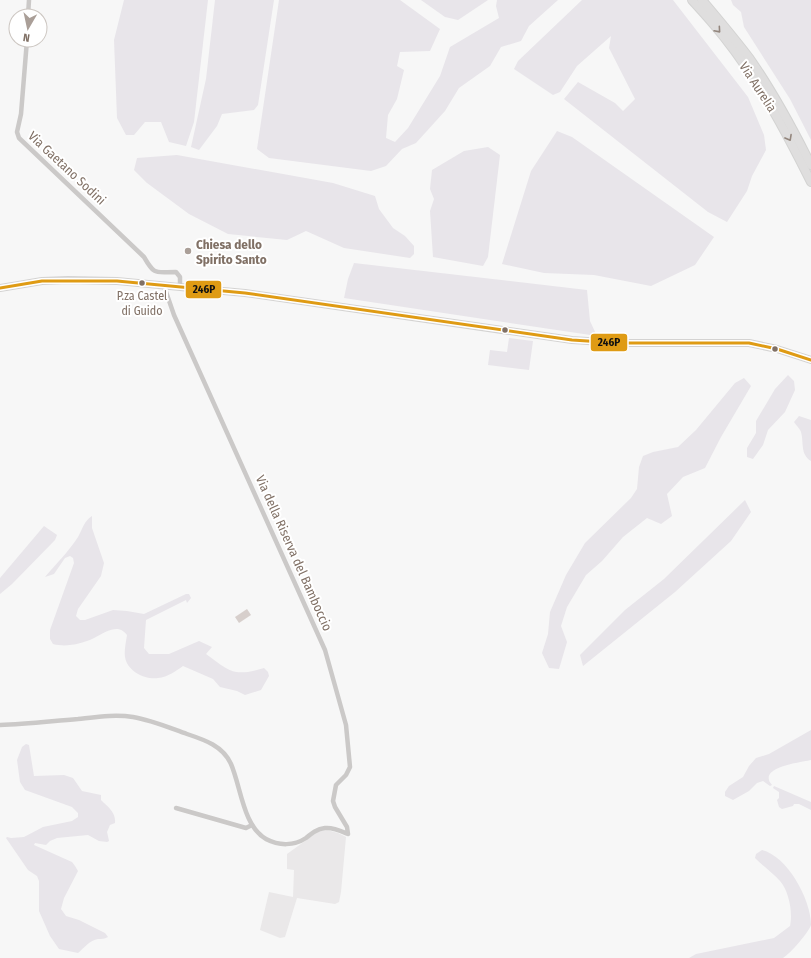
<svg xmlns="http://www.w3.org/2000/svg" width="811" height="958" font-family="'Fira Sans Condensed',sans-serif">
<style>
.built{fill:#eae8e9}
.green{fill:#e8e5ea}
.water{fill:#d7cfcc}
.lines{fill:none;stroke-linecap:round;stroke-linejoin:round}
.secondary-casing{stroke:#d4d3d2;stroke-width:8}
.highway-casing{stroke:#d3d3d2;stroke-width:10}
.street{stroke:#cbc9c8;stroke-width:4.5}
.secondary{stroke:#dfdede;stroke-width:6}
.highway{stroke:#dfdede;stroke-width:8}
.bus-1-casing{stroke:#fff;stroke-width:6}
.bus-1{stroke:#df9b14;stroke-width:3}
.oneway{stroke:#93867d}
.poi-dot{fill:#aa9f98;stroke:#fff;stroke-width:1.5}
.bus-dot{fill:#807065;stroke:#fff;stroke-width:1.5}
.labels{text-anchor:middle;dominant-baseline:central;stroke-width:4;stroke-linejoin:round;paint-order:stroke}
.bus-label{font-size:12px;fill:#807065;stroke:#fff}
.street-label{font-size:13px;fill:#807065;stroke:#fff}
.poi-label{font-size:13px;font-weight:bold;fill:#807065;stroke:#fff;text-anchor:start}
.line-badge{stroke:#fff;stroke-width:1.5}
.pale-badge-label{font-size:11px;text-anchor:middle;font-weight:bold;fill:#111}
</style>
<rect width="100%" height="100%" fill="#f7f7f7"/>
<path class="built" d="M327 830 338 833 346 837 341 892 339 902 335 904 297 898 285 937 280 938 260 930 269 892 293 897 294 870 287 869V854L319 831Z"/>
<g class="green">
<path d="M124 0H208L194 122 186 146 169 142 161 122H145L134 135H126L117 118 114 40Z"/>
<path d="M215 0H274L258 105 254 110 222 114 217 126 199 150 191 147 206 79Z"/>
<path d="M279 0H400L440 29 430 51 400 52 397 66 404 70 397 99 388 115 386 138 395 142 408 128 440 76 450 47 499 18 496 6 497 0H558L529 26 521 41 501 47 490 66 459 88 445 111 416 143 402 149 386 166 371 171 269 158 257 149Z"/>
<path d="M421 0H488L458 20 445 17Z"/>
<path d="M582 0H673L748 97 764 135 766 150 752 176 747 191 727 222 708 212 564 99 578 82 615 103 623 111 635 99 609 48 611 36 577 66 560 92 553 95 514 69 518 61Z"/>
<path d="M731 0H811V140L790 99 744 27 741 12 733 5Z"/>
<path d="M557 131 572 137 714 237 695 265 651 286 594 275 544 273 502 264 531 171Z"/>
<path d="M488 147 500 155 488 257 483 266 433 257 430 211 434 199 430 189 432 170 464 151Z"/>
<path d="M177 155 333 183 375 196 379 209 393 228 405 236 414 246V254L410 258 344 248 306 231 287 240 228 234 189 214 147 183 134 170 137 158Z"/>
<path d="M354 263 587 290 590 321 597 336 344 298 348 279Z"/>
<path d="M509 338 533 341 529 370 488 365 490 350 507 352Z"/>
<path d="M788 375 794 381 795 390 785 412 768 430 763 445 753 459 747 457V448L756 433V421L775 389Z"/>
<path d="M744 378 751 386 721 437 705 468 683 477 667 494 672 516 661 524 647 518 623 537 602 561 586 575 567 607 561 626 567 642 559 669 549 668 542 653 548 634 550 612 566 575 585 543 631 498 637 489 639 467 643 456 653 452 678 447 696 430 735 383Z"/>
<path d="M799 416 811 420V461C800 454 804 443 801 432 800 429 796 425 794 422Z"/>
<path d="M745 500 751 512 731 541 675 592 583 666 580 655 625 610 664 579Z"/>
<path d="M92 516V528L104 563 101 576 78 609 76 616 80 620H85L113 610 127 611 144 614 186 594H189L191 598 187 603 186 600 146 620 144 648 149 654H169L199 641 212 647 206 654C231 672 233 677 264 668L268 672 269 676 261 690 245 695 237 691 220 687 213 679 183 666C176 671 168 677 158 678 145 680 127 671 125 657 124 650 126 642 127 635 116 620 100 637 87 641 76 645 64 647 53 644L50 639V630L74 563 73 558 70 556 65 558 54 574 45 577C56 564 69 551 78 537 83 528 84 521 92 516Z"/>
<path d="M44 526 57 535 55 540 12 584 0 594V578Z"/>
<path d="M811 730V760C803 762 765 766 769 780 769 782 771 783 772 785L770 786 763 781 757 783 749 791 733 800 725 796V792L729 786 743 777 749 766 756 758 769 754Z"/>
<path d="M26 744 29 745 34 776 64 775 73 778 82 791 101 795V800C108 807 116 812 115 823L110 825 107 832 109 841 107 842 99 841 88 835 57 838 50 841 46 845 35 843 34 845 72 862 75 866 78 871 64 898 61 909 66 916 79 920 105 933 108 937C104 939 102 939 98 939 90 940 84 948 78 953L59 949 50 936 39 911V881L37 876 28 870 6 838 7 837 11 838 24 837 43 827 72 821 78 817V813L72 807 25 790 20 782 17 760 22 747Z"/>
<path d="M774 786 811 802V810L799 804H794L793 806 782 809 779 807 777 800 779 798V792L773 788Z"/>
<path d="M762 850C787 856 811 899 811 925 809 932 790 954 783 958H689L696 954 774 938 790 926C793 913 789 891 780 881 773 873 763 866 755 858L756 854Z"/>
</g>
<path class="water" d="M247 609 251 615 239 623 235 617Z"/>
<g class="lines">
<g class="secondary-casing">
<path id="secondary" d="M0 288 42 281 68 280 117 281 180 287 245 293 572 340 618 343H749L777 349 811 360"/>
</g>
<g class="highway-casing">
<g id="highway">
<path d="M692 0C703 12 714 24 724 37 759 81 786 132 811 182"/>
<path d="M702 0C718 19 735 39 750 59 773 92 793 129 811 165"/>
</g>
</g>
<g class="street">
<path d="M28 16 29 0"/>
<path d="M27 40 21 114 17 132 19 138 144 257C155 276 155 272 176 272L180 277V287"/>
<path d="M0 725C26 724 52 721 78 719 96 717 115 714 133 717 151 720 170 728 187 734 205 740 223 746 231 764 241 787 243 826 266 839 279 846 294 846 306 838 312 833 317 829 325 828 333 827 341 831 348 834L347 827 335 807 333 801 336 785 346 775 350 767 346 725 325 650 174 315 164 286"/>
<path d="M176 808 246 828 252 825"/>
</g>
<use href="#secondary" class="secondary"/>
<use href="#highway" class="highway"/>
<g class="bus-1-casing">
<path id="bus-1" d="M0 288 42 281H117L245 293 572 340 618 343H749L777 349 811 360"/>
</g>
<use href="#bus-1" class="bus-1"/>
</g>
<defs><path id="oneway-chevron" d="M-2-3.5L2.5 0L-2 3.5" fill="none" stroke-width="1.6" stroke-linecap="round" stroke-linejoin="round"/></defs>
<g class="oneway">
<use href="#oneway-chevron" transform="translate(718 30) rotate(49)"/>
<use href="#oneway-chevron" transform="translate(789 138) rotate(61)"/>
</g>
<circle class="poi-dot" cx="188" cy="251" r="4"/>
<g class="bus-dot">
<circle cx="142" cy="283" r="3.5"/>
<circle cx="505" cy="330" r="3.5"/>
<circle cx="775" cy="349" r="3.5"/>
</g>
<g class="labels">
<g class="bus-label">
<text x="142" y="296">P.za Castel<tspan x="142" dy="15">di Guido</tspan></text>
</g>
<g class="street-label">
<text transform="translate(758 87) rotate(57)">Via Aurelia</text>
<text transform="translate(67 168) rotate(43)">Via Gaetano Sodini</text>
<text transform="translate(294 553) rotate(66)">Via della Riserva del Bamboccio</text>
</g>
<g class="poi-label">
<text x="196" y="244">Chiesa dello<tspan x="196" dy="15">Spirito Santo</tspan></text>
</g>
</g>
<g class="line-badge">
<rect x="185" y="280" width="37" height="19" rx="4" fill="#df9b14"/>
<rect x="590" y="333" width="38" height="19" rx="4" fill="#df9b14"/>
</g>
<g class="pale-badge-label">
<text x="204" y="293">246P</text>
<text x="609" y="346">246P</text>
</g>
<g transform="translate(28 28) rotate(189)"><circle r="19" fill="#ffffff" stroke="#ccc6c1"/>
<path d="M0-3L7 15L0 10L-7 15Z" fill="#aa9f98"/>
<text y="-6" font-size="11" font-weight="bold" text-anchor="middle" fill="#807065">N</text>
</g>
</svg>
